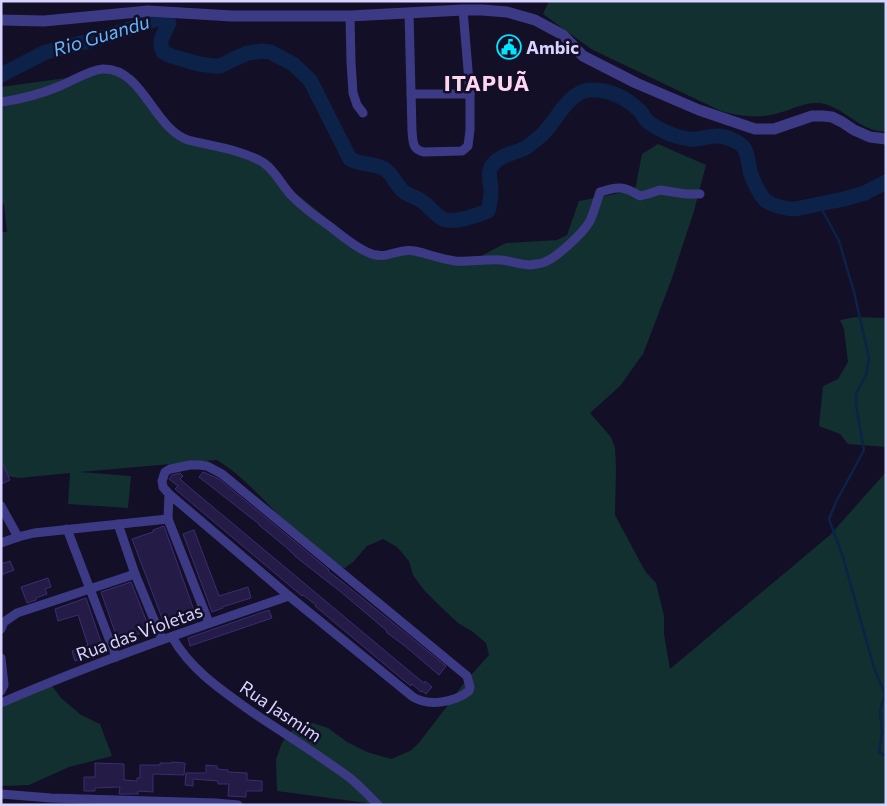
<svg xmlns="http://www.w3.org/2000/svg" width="887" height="806" font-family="Commissioner,sans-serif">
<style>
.green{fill:#12302f}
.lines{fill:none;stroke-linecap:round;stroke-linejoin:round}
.stream{stroke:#0c2248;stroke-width:2.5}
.river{stroke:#0c2248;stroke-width:15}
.building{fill:#241b47;stroke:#3b2d73}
.minor{stroke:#3d3a85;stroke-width:9}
.tertiary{stroke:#3d3a85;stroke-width:11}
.labels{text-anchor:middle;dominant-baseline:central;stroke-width:5;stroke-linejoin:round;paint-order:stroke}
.poi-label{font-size:18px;font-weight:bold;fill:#d9d4ff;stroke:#130f26;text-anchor:start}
.street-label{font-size:18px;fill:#d9d4ff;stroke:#130f26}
.water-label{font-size:19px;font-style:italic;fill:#62b6ff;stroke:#130f26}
.district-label{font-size:22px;font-weight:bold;letter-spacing:1px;fill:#ffd6f0;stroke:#130f26}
</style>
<rect width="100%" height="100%" fill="#130f26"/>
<g class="green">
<path d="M549 1H886V132C858 131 844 106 819 103 805 102 795 108 782 112 762 119 741 117 721 111L591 49 543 14Z"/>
<path d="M124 70 159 112 181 134 267 160 283 183 351 238 372 252 386 253 407 246 418 251 445 259 481 256 506 243 557 240 567 235 579 201 635 190 642 154 658 144 706 165 694 211 671 281 643 354 620 386 590 413 611 437 615 448 616 467 615 515 645 571 656 583 664 616V634L670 669 830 535 886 472V805H382L277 791 276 759 282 743 287 735 295 728 313 723 328 728 347 742 367 752 391 759 410 751 418 744 451 701 464 683 489 655 486 643 473 632 458 623 444 610 424 590 413 575 409 561 397 547 383 539 367 546 353 562 345 568 336 567C322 554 306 542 292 529 268 505 246 478 217 460L80 472 131 476 128 508 68 504 70 473 19 478 1 475V232H7L4 205 1 200V87Z"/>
<path d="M856 317 886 318V447L848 444 840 434 819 426 823 386 838 379 848 362 844 329 840 320Z"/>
<path d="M48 680 61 698 81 715 100 724 112 756 69 767 29 785 1 786V700Z"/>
</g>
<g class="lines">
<path class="stream" d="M819 204 839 241 854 292 869 358 866 375 856 394V405L864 450 836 502 829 519 843 557 874 668 885 694 880 710 882 733 879 752 886 756"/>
<path class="river" d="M1 75 46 52 104 37 158 19 166 20 169 23C165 33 157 40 163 52L171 56 199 64 214 66H220L234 59 248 53 262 51 270 52 282 58 293 64 310 80 350 159C360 165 377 163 386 170 393 175 396 185 403 191 408 196 417 197 423 202 430 207 435 215 443 219 453 224 478 215 488 211L489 208C490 202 491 195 491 189 490 182 488 173 491 167 498 155 516 153 527 147 532 143 537 139 542 135 555 122 570 90 590 90 610 89 627 98 641 112 643 115 645 118 647 121 653 126 663 131 670 134 678 137 687 140 696 139 711 137 719 133 733 140 749 146 747 158 750 171 752 179 760 196 766 201 774 206 786 209 795 209L844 199 865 193 886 182"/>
</g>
<g class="building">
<path d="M1 460 10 480 1 484Z"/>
<path d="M203 472 219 479 329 570 328 571 341 581 446 666 439 675 405 646 386 632 387 631 341 592 296 557 287 548 259 525V524L199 477Z"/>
<path d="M180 473 183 476 180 479 189 487 414 675 424 683 425 681 432 687 426 694 422 691 421 692 412 684 411 686 401 678 315 606 316 605 303 595 302 596 175 489 178 486 169 479 172 475Z"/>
<path d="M164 526 196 616 165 626 132 539 153 532V530Z"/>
<path d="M194 530 219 596 248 587 251 598 222 607 223 608 212 612 183 534Z"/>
<path d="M10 561 14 570 1 575V564Z"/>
<path d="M48 578 51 587 45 589 47 594 36 598V600L27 603 21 587Z"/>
<path d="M131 582 150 630 118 641 101 592Z"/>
<path d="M86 598 104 651 75 661 72 651 88 645 78 615 58 621 55 609Z"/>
<path d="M269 610 272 618 190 646 188 638Z"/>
<path d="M172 762 185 763 184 775 153 774V792L138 791V794H119L120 787 95 788V791H84V777H95V763L124 764V780L137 781V778H140V765H160V763H172Z"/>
<path d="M206 765 217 766V769L228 770V772L247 773V780L262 781V791H246V797L228 796 229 784H218V781L193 779V786L185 785 186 773H206Z"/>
</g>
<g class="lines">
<g class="minor">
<path d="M409 13 412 131C413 141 412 150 424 152L462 151 468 146 470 130V94L463 10"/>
<path d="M350 16 351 62 353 93 357 105 363 113"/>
<path d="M411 94H470"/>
<path d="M1 102C22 99 41 94 60 86 73 81 89 70 103 69 143 68 153 128 188 140 212 146 243 150 264 163 275 171 282 185 291 195 303 208 318 218 332 228 343 237 354 246 367 252 387 262 396 247 415 251 428 254 441 259 455 261 470 262 486 259 501 260 511 261 521 265 531 265 534 264 539 264 542 263 556 259 583 233 590 221 594 212 597 201 600 192 618 186 624 186 640 196L648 194 660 190 686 194H700"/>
<path d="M169 494 289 596 413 697C429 707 455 702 469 691L470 687 467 676 222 474 207 466 199 465H190L170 469 165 472 162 481 163 487 169 494 168 519 209 623"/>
<path d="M1 506 18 537"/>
<path d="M118 524 135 574 162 639"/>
<path d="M67 529 116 657"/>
<path d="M1 543 18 537 34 533 168 519"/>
<path d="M1 629 4 622 17 613 135 574"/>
<path d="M172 637C192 671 220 689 252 712 285 734 319 755 350 778 360 786 369 796 378 805"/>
<path d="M1 658 4 685 1 691"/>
<path d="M1 703C95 662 192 629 289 596"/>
<path d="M1 794 51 798 216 803 238 805"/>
</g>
<path class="tertiary" d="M1 20 44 21 148 11 232 16H350L463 10H482L507 12 535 20 563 35 583 56 636 83 699 110 755 129H774L812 116H823L832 117 842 122 854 130 870 137 886 139"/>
</g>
<defs>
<g id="civic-ring" transform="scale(1.25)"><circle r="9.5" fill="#130f26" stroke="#00e5ff" stroke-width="1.5"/><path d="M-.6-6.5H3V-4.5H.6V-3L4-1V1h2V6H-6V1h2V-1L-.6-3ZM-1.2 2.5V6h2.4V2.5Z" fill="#00e5ff"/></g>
</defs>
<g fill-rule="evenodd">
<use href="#civic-ring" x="509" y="47"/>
</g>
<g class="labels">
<g class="poi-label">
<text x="526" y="47">Ambic</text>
</g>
<g class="street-label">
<text transform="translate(139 632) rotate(-20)">Rua das Violetas</text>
<text transform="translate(281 711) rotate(34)">Rua Jasmim</text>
</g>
<g class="water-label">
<text transform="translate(101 35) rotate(-17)">Rio Guandu</text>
</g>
<g class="district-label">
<text x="487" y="82">ITAPUÃ</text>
</g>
</g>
<rect width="887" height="806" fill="none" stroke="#d9d4ff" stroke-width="5"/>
</svg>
